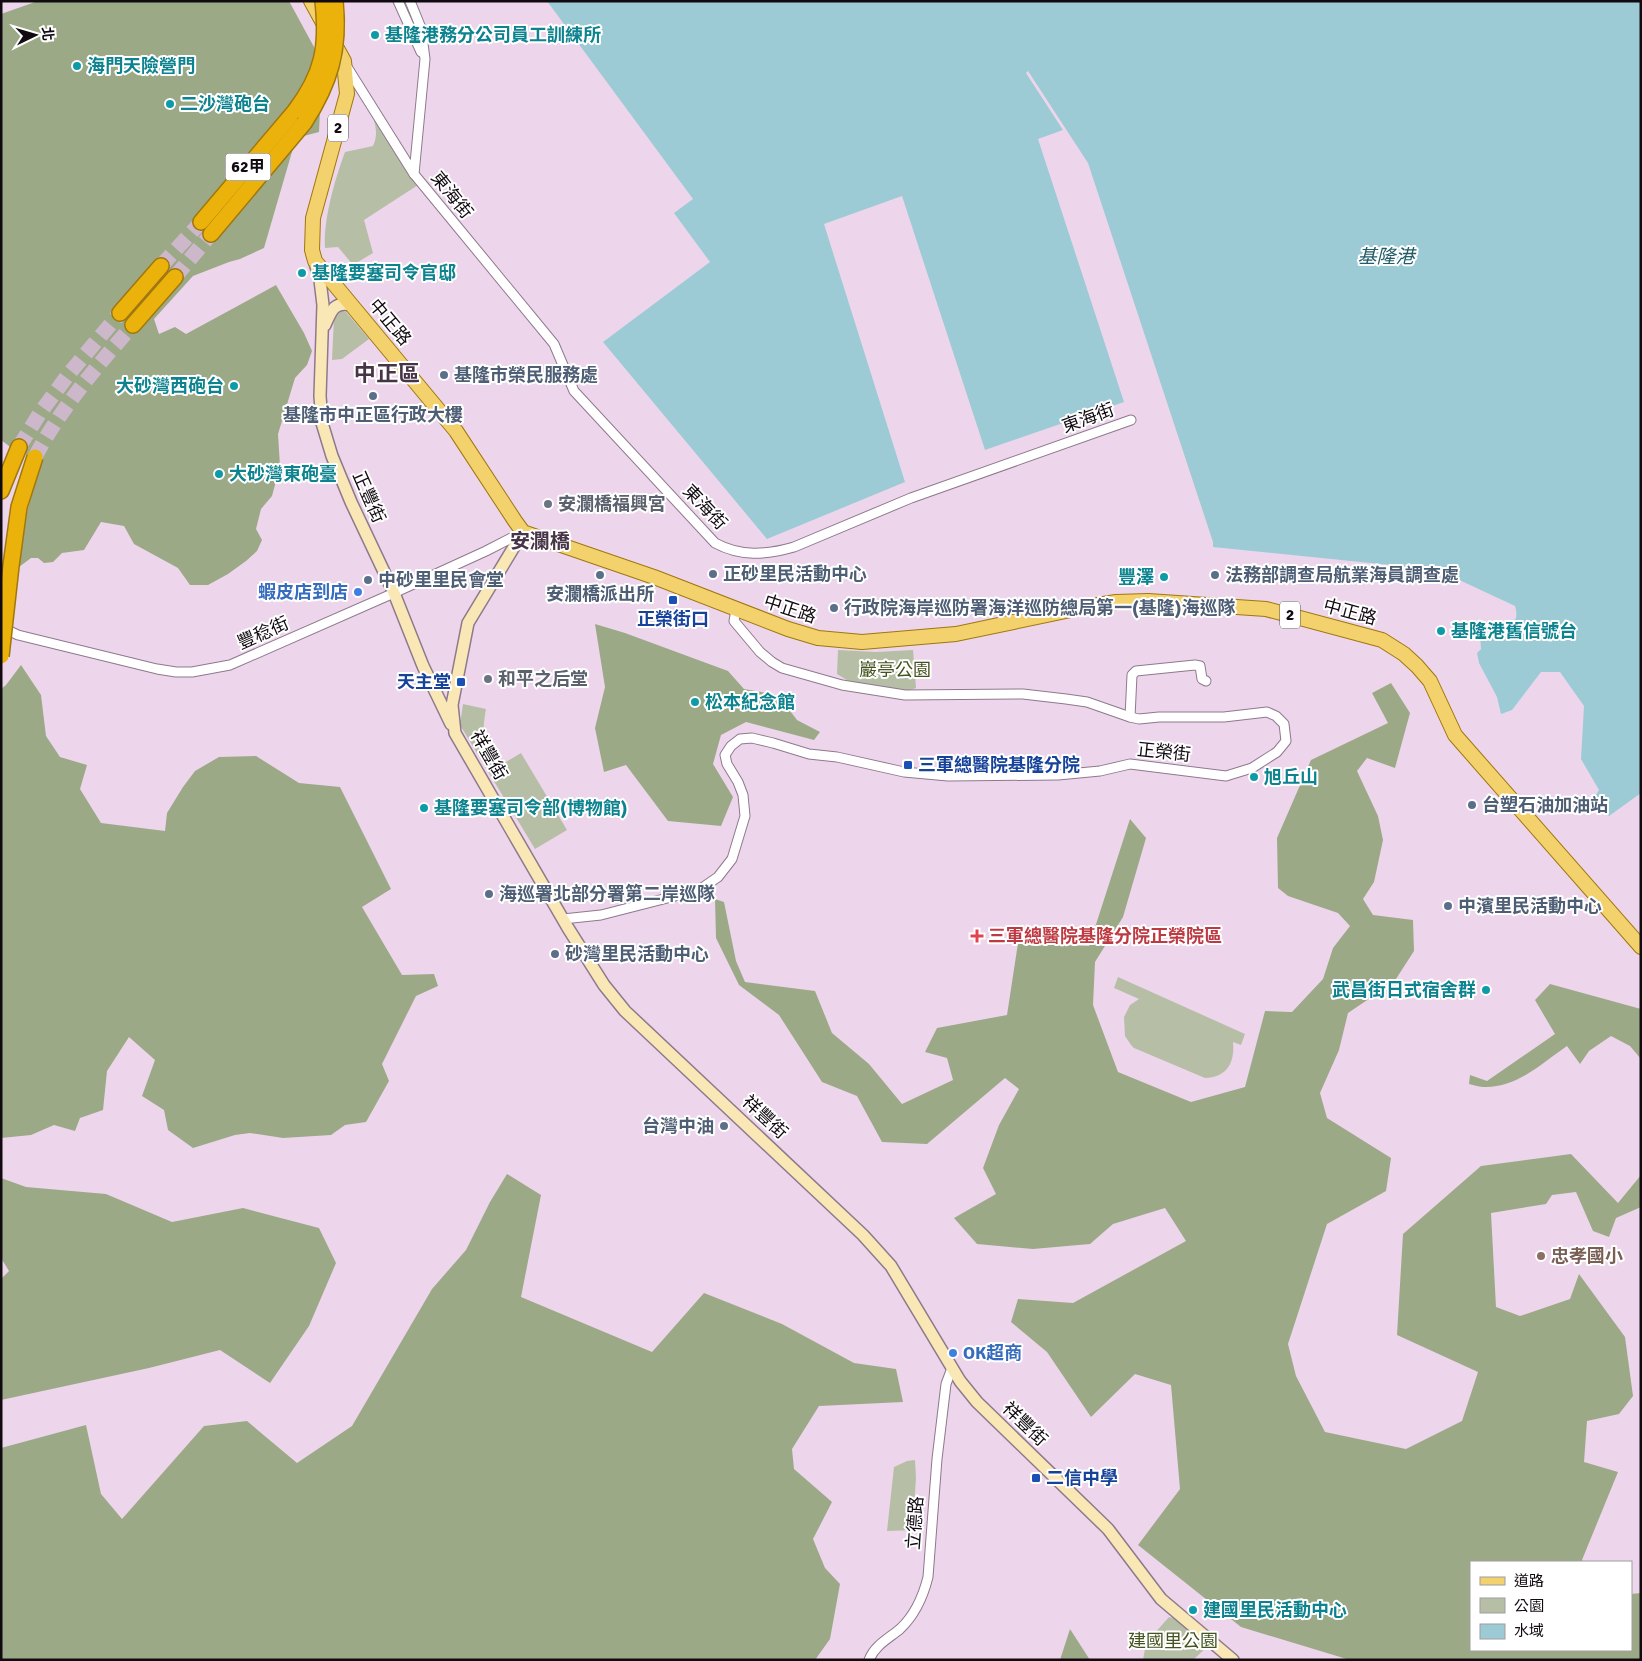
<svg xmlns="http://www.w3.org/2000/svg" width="1642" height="1661" font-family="Signika,'Noto Sans TC',sans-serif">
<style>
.green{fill:#b6bfa6}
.forest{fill:#9ca987}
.water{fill:#9dcbd5}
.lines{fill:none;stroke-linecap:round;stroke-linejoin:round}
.highway-tunnel{stroke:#ccb7cb;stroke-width:15;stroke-dasharray:15 8;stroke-linecap:butt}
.street-casing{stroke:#8e798c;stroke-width:11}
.secondary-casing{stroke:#8e798c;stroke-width:14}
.primary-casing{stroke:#9f770e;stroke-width:16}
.highway-casing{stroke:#9f770e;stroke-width:18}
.street{stroke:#fff;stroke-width:9}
.secondary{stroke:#f9e8b6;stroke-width:11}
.primary{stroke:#f3d16d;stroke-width:14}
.highway{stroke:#ebb20c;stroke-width:15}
.highway-bridge-casing{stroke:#9f770e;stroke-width:18;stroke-linecap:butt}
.highway-bridge{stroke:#ebb20c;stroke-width:15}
.culture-dot{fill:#0f9aa8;stroke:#fff;stroke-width:2}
.service-dot{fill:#5c6f8a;stroke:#fff;stroke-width:2}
.worship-dot{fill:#6b7280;stroke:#fff;stroke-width:2}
.shop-dot{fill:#3f7fe0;stroke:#fff;stroke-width:2}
.transit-dot{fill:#1a4fb4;stroke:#fff;stroke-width:2}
.health-dot{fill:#e0444e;stroke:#fff;stroke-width:2}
.education-dot{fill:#8d6e63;stroke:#fff;stroke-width:2}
.labels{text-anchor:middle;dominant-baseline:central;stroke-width:4;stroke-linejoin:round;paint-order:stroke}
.shield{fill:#fff;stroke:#585458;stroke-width:1}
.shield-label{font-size:16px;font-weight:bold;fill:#110a11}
.culture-label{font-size:18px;font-weight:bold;fill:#0d838f;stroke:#fff;text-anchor:start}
.street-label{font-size:18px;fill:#110a11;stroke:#fff}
.service-label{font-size:18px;font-weight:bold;fill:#4e5e75;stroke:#fff;text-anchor:start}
.worship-label{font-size:18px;font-weight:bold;fill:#5b616d;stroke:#fff;text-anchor:start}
.shop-label{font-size:18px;font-weight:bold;fill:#366cbe;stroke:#fff;text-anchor:end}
.transit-label{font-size:18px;font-weight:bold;fill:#164399;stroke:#fff;text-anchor:start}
.park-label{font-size:18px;fill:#44541f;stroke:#fff}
.health-label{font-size:18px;font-weight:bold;fill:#be3a42;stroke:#fff;text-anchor:start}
.education-label{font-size:18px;font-weight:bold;fill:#785e54;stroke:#fff;text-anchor:start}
.water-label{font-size:19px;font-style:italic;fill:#205d69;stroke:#fff}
.quarter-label{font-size:20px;font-weight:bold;fill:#473446;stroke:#fff}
.district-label{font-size:22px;font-weight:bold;fill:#473446;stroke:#fff}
</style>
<rect width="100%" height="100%" fill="#edd6ec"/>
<g class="green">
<path d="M373 117 418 185 364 220 373 253 353 265 338 247 325 248C323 220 335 179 345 152L373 146C378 135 376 127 373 117Z"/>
<path d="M342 311 346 312 369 339 342 359 332 360 334 317 338 312Z"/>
<path d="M838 650 876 652 913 650 916 688 905 692 855 685 837 674Z"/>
<path d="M463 704 486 709C481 737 483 746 506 762L521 753 567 830 535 849 460 725Z"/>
<path d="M1118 977 1245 1034 1241 1045 1233 1042C1235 1063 1227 1077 1205 1078L1134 1048 1131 1045 1125 1036 1124 1017 1130 1005 1139 999 1114 988Z"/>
<path d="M915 1460 916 1478 914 1509 917 1510V1530L887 1531 894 1467 907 1461Z"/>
<path d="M1169 1617 1180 1620 1208 1646 1193 1660H1143L1146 1643Z"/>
</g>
<g class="forest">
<path d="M38 1H289L314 47 321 89 319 132 296 138 264 248 240 259 229 262 193 276 154 319 159 334 175 327 186 334 276 285 304 333 312 351 307 365 295 378 278 434 280 466 272 496 261 509 256 529 262 540 257 551 246 561 228 574 208 585H190L178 568 134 544 124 526 101 522 84 550 62 553 53 562 44 563 38 558H31L19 567 27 512 40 466 37 459 13 449 1 440V14Z"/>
<path d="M595 624 625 633 728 671 744 689 778 695 797 720 820 732 814 740 746 722 721 735 713 764 733 797 721 826 668 821 626 765 604 772 595 728 605 687Z"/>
<path d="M21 665 41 695 46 736 60 757 87 765 80 789 101 823 165 831 167 813 183 787 195 771 219 757 256 756 299 783 340 787 391 889 362 907 402 975 434 974 438 986 416 996 382 1064 389 1081 366 1122 345 1125 331 1135 283 1138 250 1133 235 1135 193 1148 168 1130 164 1110 142 1096 155 1060 129 1037 107 1071 103 1110 80 1118 75 1131 54 1125 31 1135 1 1138V689L6 685Z"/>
<path d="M1391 683 1410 713 1395 768 1367 758 1357 771 1378 816 1383 840 1374 882 1363 899 1373 915 1413 920 1414 951 1394 982 1348 1013 1339 1050 1320 1093 1327 1118 1391 1158 1386 1191 1327 1224 1288 1344 1296 1376 1325 1432 1406 1449 1462 1421 1478 1372 1397 1335 1403 1234 1481 1166 1571 1154 1618 1203 1641 1175V1207L1616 1218 1609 1237 1593 1231 1576 1192 1552 1195 1546 1204 1491 1213 1496 1307 1520 1316 1570 1299 1579 1274 1625 1337 1633 1396 1619 1414 1587 1421 1584 1462 1618 1472 1582 1560 1583 1562H1471V1650H1631V1594L1641 1593V1660H1350L1241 1627 1138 1545 1180 1489 1171 1385 1135 1374 1091 1417 1047 1352 1011 1322 1018 1299 1073 1303 1186 1241 1165 1208 1113 1224 1090 1244 1033 1249 977 1244 954 1218 996 1194 983 1168 999 1125 1019 1089 1005 1078 927 1144 882 1142 857 1096 822 1082 779 1015 739 985 716 938 715 899 724 902 736 961 745 982 815 991 832 1033 869 1064 902 1104 953 1080 947 1058 925 1052 937 1028 1007 1015 1018 943 1089 946 1130 819 1146 838 1123 917 1095 962 1093 1005 1118 1072 1191 1102 1245 1087 1265 1011 1292 1012 1323 979 1333 948 1350 926 1338 913 1288 896 1278 888 1277 838 1311 760 1388 723 1372 693Z"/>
<path d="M1550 984 1641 1009V1059L1630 1046 1611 1036 1589 1051 1580 1064 1567 1046C1542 1063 1517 1088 1484 1087 1480 1087 1474 1085 1469 1084L1470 1075 1487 1081 1555 1034 1535 1000Z"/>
<path d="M507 1174 541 1195 521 1297 652 1352 704 1293 782 1324 854 1363 896 1369 903 1402 819 1406 792 1449 794 1469 832 1502 813 1539 825 1568 840 1584 830 1639 815 1660H1V1448L86 1425 101 1494 122 1519 204 1426 247 1421 297 1463 352 1426 432 1289 466 1250 490 1202Z"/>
<path d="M1 1178 26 1187 106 1194 172 1222 243 1208 319 1228 336 1263 309 1326 270 1383 220 1350 149 1368 1 1400V1279L9 1271 1 1258Z"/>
<path d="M1070 1629 1090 1660H1060Z"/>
</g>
<path class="water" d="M547 1H1641V793L1609 816 1592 801 1599 790 1581 759 1584 706 1560 672H1541L1512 710 1501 714 1497 697 1479 663 1477 653 1481 649 1480 636C1489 635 1512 626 1516 618 1517 614 1516 609 1515 606L1455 578 1390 565 1213 547V542L1088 163 1028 71 1026 73 1063 130 1038 139 1124 402 985 450 902 196 824 224 905 482 767 539 603 342 710 262 674 213 693 199Z"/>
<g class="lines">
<g class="highway-tunnel">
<path d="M161 266 201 222"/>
<path d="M175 277 211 234"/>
<path d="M19 447 40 413 68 375 120 313"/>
<path d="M35 457C61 408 96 367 133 325"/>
</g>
<g class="street-casing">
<g id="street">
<path d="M398 1 421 52"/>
<path d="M410 1 421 28 425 59 414 174 554 344 574 391 715 543C741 557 766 555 794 547L911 498 1131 420"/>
<path d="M347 67 414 174"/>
<path d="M1 627 18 635 157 669 176 672H192L230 665 394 593 486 551 523 532"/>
<path d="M1130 717 1132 675 1136 671 1195 665 1200 666 1202 679 1206 681"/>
<path d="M563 919 601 915 687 893 702 888 718 877 732 859 745 816 743 795 738 782 727 764 725 755 731 746 740 739 752 738 773 743 809 754 837 757 904 772 948 776 1058 775 1100 771 1130 764 1226 776 1252 768 1277 752 1286 741 1284 724 1276 716 1267 712 1224 717H1159L1139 719 1130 717 1087 702 1066 699 1023 694 905 695 842 685 782 668 772 662 760 652 734 621 736 610"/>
<path d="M869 1660C875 1645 888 1639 900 1629 915 1615 923 1597 928 1577L937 1459 946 1384 952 1368"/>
</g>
</g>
<g class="secondary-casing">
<g id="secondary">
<path d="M315 263 320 280 323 305 320 396 322 423 332 456 351 502 394 593 423 666 451 724"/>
<path d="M325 325C331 311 334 301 351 305"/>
<path d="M523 532 468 623 452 705 455 733 568 928 604 985 625 1011 863 1235 891 1266 960 1381 977 1402 1108 1529 1161 1599 1233 1660"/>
</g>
</g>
<g class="primary-casing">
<path id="primary" d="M311 1 344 61 347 94 313 218 312 250 315 261 456 431 515 521 523 532 654 577 788 629 818 638 862 642 956 634 1085 607 1116 602 1148 601 1266 609 1382 640 1404 654 1417 666 1430 681 1455 735 1641 947"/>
</g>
<g class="highway-casing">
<g id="highway">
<path d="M201 222 295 111"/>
<path d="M211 234 304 123"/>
<path d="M120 313 161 266"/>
<path d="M133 325 175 277"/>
<path d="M1 491 19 447"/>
</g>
</g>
<use href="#street" class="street"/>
<use href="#secondary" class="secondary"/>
<use href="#primary" class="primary"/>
<use href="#highway" class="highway"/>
<g class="highway-bridge-casing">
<g id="highway-bridge">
<path d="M295 111C323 74 328 47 323 1"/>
<path d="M304 123C330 83 340 50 335 1"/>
<path d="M1 656 11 566 19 507 35 457"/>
</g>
</g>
<use href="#highway-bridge" class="highway-bridge"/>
</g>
<g class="culture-dot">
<circle cx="375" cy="35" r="5"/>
<circle cx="77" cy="66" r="5"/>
<circle cx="170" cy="104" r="5"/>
<circle cx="302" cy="273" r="5"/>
<circle cx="234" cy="386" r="5"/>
<circle cx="219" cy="474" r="5"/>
<circle cx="1164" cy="577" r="5"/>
<circle cx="1441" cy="631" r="5"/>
<circle cx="695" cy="702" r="5"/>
<circle cx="1254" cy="777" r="5"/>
<circle cx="424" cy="808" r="5"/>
<circle cx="1486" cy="990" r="5"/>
<circle cx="1193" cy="1610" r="5"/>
</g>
<g class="service-dot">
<circle cx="444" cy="375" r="5"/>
<circle cx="373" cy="396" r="5"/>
<circle cx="713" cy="574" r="5"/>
<circle cx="600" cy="575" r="5"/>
<circle cx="1215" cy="575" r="5"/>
<circle cx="368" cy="580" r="5"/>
<circle cx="834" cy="608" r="5"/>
<circle cx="1472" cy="805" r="5"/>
<circle cx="489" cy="894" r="5"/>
<circle cx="1448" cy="906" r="5"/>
<circle cx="555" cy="954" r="5"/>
<circle cx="724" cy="1126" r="5"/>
</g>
<g class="worship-dot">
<circle cx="548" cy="504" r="5"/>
<circle cx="488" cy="679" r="5"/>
</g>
<g class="shop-dot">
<circle cx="358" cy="592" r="5"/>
<circle cx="953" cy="1353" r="5"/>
</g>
<g class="transit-dot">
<rect x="668" y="595" width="10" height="10" rx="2.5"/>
<rect x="456" y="677" width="10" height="10" rx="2.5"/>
<rect x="903" y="760" width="10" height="10" rx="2.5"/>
<rect x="1031" y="1473" width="10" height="10" rx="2.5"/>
</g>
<path class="health-dot" d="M974.5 928.5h5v5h5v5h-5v5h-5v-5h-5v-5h5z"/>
<circle class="education-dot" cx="1541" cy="1256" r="5"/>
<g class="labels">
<g class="shield">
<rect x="328" y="114.5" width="20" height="27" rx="4"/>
<rect x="225.5" y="153.5" width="45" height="27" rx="4"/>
<rect x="1280" y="601.5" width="20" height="27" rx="4"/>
</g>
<g class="shield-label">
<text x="338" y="128">2</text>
<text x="248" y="167">62甲</text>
<text x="1290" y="615">2</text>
</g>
<g class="culture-label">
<text x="385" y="35">基隆港務分公司員工訓練所</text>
<text x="87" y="66">海門天險營門</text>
<text x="180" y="104">二沙灣砲台</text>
<text x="312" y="273">基隆要塞司令官邸</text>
<text x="224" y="386" text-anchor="end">大砂灣西砲台</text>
<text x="229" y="474">大砂灣東砲臺</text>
<text x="1154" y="577" text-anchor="end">豐澤</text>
<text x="1451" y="631">基隆港舊信號台</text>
<text x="705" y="702">松本紀念館</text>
<text x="1264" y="777">旭丘山</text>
<text x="434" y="808">基隆要塞司令部(博物館)</text>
<text x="1476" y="990" text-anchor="end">武昌街日式宿舍群</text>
<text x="1203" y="1610">建國里民活動中心</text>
</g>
<g class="street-label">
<text transform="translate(452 195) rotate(51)">東海街</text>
<text transform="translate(390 322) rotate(50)">中正路</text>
<text transform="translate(1088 418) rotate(-20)">東海街</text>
<text transform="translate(369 497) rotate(66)">正豐街</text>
<text transform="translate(705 507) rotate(46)">東海街</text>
<text transform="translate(790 609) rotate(18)">中正路</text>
<text transform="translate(1350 612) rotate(15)">中正路</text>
<text transform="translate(263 633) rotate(-24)">豐稔街</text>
<text transform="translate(1164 752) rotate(6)">正榮街</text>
<text transform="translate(489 755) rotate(60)">祥豐街</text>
<text transform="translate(765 1117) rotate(43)">祥豐街</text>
<text transform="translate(1025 1424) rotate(44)">祥豐街</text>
<text transform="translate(915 1523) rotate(-86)">立德路</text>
</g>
<g class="service-label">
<text x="454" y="375">基隆市榮民服務處</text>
<text x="373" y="415" text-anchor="middle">基隆市中正區行政大樓</text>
<text x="723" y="574">正砂里民活動中心</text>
<text x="1225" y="575">法務部調查局航業海員調查處</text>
<text x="378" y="580">中砂里里民會堂</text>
<text x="600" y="594" text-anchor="middle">安瀾橋派出所</text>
<text x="844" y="608">行政院海岸巡防署海洋巡防總局第一(基隆)海巡隊</text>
<text x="1482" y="805">台塑石油加油站</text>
<text x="499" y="894">海巡署北部分署第二岸巡隊</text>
<text x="1458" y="906">中濱里民活動中心</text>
<text x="565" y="954">砂灣里民活動中心</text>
<text x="714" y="1126" text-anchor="end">台灣中油</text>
</g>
<g class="worship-label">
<text x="558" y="504">安瀾橋福興宮</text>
<text x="498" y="679">和平之后堂</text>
</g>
<g class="shop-label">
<text x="348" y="592">蝦皮店到店</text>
<text x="963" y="1353" text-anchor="start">OK超商</text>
</g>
<g class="transit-label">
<text x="673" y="619" text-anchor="middle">正榮街口</text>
<text x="451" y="682" text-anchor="end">天主堂</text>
<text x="918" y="765">三軍總醫院基隆分院</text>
<text x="1046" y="1478">二信中學</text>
</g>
<g class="park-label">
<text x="895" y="670">巖亭公園</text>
<text x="1173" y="1641">建國里公園</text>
</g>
<g class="health-label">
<text x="988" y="936">三軍總醫院基隆分院正榮院區</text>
</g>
<g class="education-label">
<text x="1551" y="1256">忠孝國小</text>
</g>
<g class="water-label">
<text x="1386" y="257">基隆港</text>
</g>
<g class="quarter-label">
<text x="540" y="541">安瀾橋</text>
</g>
<g class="district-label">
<text x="387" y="373">中正區</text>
</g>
</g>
<rect width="1642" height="1661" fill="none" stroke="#110a11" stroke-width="5"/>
<rect x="1470" y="1561" width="162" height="90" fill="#ffffff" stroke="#a09da0"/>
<rect x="1480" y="1577" width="25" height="8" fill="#f3d16d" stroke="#a09da0"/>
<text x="1514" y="1586" font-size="15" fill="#110a11">道路</text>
<rect x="1480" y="1598" width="25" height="15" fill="#b6bfa6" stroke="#a09da0"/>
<text x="1514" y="1611" font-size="15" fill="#110a11">公園</text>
<rect x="1480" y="1624" width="25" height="15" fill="#9dcbd5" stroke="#a09da0"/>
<text x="1514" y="1636" font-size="15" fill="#110a11">水域</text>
<g transform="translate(35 35) rotate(85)" stroke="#ffffff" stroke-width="4" paint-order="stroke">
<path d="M0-4L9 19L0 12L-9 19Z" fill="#110a11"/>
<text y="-8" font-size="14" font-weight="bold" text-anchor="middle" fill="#110a11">北</text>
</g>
</svg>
